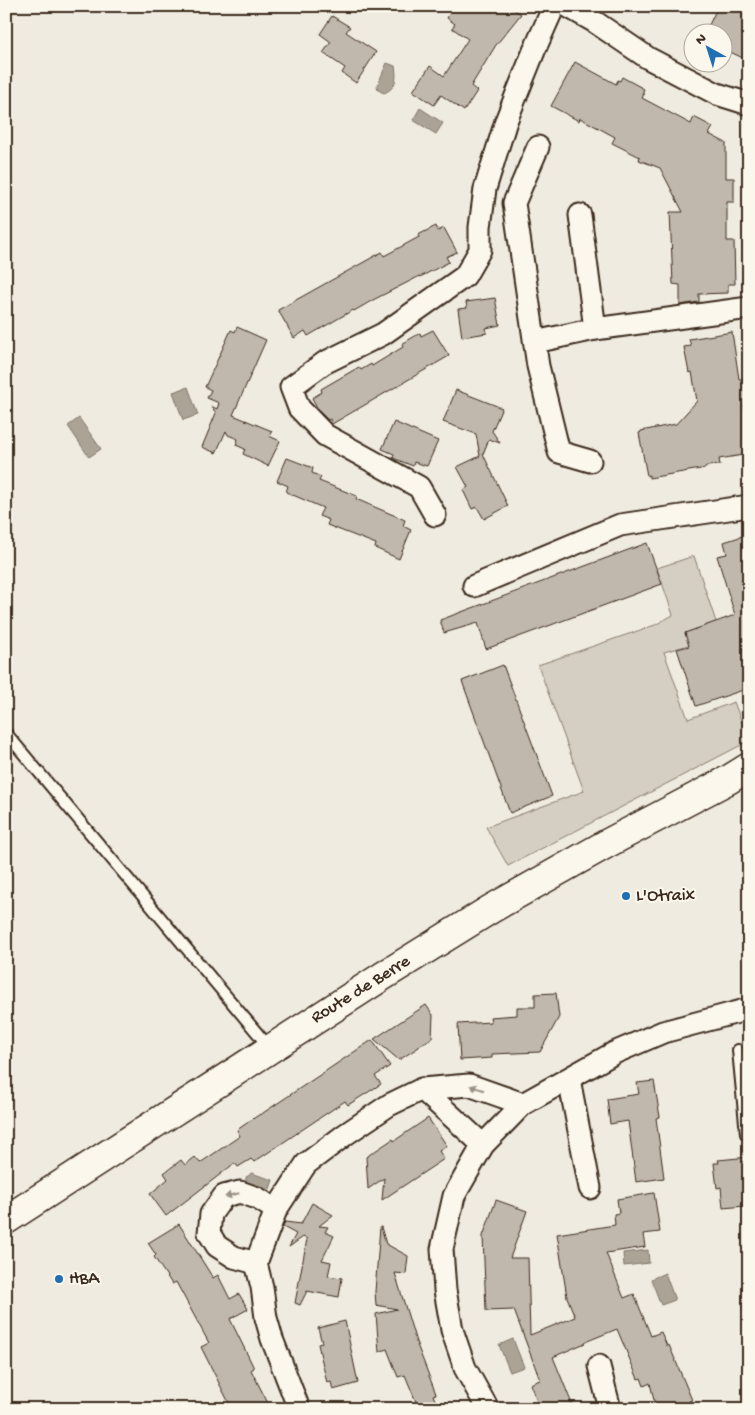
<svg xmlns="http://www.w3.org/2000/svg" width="755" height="1415" font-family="'Gochi Hand',sans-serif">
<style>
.green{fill:#d5cec3;stroke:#887c70}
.water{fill:#aca397;stroke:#7f7367}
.building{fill:#c0b8ad;stroke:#3b2a1e}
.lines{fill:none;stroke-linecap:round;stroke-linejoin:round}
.service-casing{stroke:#3b2a1e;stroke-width:14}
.minor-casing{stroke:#3b2a1e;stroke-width:25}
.primary-casing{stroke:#3b2a1e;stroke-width:31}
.service{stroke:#fbf7ec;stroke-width:10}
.minor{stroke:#fbf7ec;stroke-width:21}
.primary{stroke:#fbf7ec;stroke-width:28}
.oneway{fill:#9b9085}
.poi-dot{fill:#1f6fb2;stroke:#fbf7ec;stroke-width:2}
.labels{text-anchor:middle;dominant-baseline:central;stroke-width:4;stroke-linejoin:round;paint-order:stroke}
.poi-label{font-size:18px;fill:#3b2a1e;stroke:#fbf7ec;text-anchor:start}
.street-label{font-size:18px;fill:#3b2a1e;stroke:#fbf7ec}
</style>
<rect width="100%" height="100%" fill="#f0ebe0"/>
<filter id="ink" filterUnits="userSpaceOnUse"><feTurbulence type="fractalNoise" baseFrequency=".02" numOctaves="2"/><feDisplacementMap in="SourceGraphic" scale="10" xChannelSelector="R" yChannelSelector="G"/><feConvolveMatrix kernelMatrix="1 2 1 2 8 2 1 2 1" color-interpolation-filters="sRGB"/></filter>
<g filter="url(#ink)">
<path class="green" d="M694 556 716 622 685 633 689 645 664 652 688 719 734 702 749 741 508 866 486 827 584 791 538 665 655 625 673 615 657 568Z"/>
<g class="water">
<path d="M387 63 395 66C397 77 397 88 384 93L378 90 377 86Z"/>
<path d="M420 108 443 123 436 134 413 120Z"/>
<path d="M188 387 198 415 183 420 173 392Z"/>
<path d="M79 418 101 449 89 457 68 426Z"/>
<path d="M251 1173 273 1180 269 1192 247 1185 248 1183 246 1180V1177L250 1175Z"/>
<path d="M648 1250 649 1263 624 1266 623 1253Z"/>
<path d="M665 1273 675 1300 661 1305 651 1279Z"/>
<path d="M513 1339 524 1367 510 1372 499 1345Z"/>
</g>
<g class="building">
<path d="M454 6H509L521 14 496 45 471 86 477 91 464 111 441 95 434 105 413 91 430 66 444 76 468 39 452 28 455 24 447 18Z"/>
<path d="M718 6H749V61L722 48V32H709L707 31 708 29H707Z"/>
<path d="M332 16 350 27 346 32 376 52 356 83 342 73 345 68 323 53 331 42 320 34Z"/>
<path d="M575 62 616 84 618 80 620 81 622 77 644 89 642 94H644L642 98 691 124 694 117 713 127 709 134 726 143V178H734V202H727V241H734L735 284H728V293L699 294V302L680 305V285L673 284 670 212H683L660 168 639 160 640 157 612 143 615 137 580 118 579 121 551 106Z"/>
<path d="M436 226 438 231 444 228 457 252 446 257 449 262 420 277V276L373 300 354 311 353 310 308 336 305 331 294 338 278 310 382 252 384 256 419 237 418 235Z"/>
<path d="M495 298 500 325 486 328 487 333 462 337 458 309 467 308 466 302Z"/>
<path d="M237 327 266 340 233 415 272 431 269 436 280 441 268 466 243 454 245 449 236 445 238 439 228 435 226 431 216 453 202 447 216 413 211 406 217 409 219 403 207 398 211 390 205 387 231 330 235 332Z"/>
<path d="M433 330 449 356 332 424 330 419 328 420 319 411 312 398 322 392 321 389 359 367 361 370 371 364 372 366 403 347 402 344 420 333 421 336Z"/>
<path d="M732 332 739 379H749V404L744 405 749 430V454L719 459 720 465 706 466V468L649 478V475L647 476 639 433 641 432V431L676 424 697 401 692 372 689 373 684 347 691 346 689 339Z"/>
<path d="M456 390 502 408 492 431 500 443 489 439 483 454 508 506 484 519 477 507 472 509 463 490 468 487 457 467 480 456 476 434 443 422Z"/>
<path d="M394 422 438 441 427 466 414 462 413 466 393 458 394 454 382 449Z"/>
<path d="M287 458 313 468 312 473 321 477 319 481 357 496 356 499 405 520 403 526 411 530 399 559 375 548 376 544 327 525 329 520 319 516 323 508 286 492 288 486 277 481Z"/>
<path d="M749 534V688L696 706 677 649 689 646 685 633 735 615 717 556 727 554 724 542Z"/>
<path d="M647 543 662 584 486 649 478 623 444 633 440 620Z"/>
<path d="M503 665 552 796 510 813 462 681Z"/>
<path d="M556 993 559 1017 540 1052 492 1054V1058L460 1060 458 1024 491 1022 490 1017 517 1015V1007H535V994Z"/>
<path d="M426 1005 433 1015 432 1038 419 1046V1047L399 1060 374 1039Z"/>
<path d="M372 1040 390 1066 375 1076 381 1084 348 1105 345 1101 254 1162 251 1159 238 1167 235 1163 166 1216 150 1194 168 1179 164 1173 181 1160 185 1165 195 1157 200 1163 240 1136 237 1130 260 1114V1115Z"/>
<path d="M654 1081 660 1117 656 1118 664 1178 636 1182 628 1121 610 1124 607 1099 639 1094 637 1083Z"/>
<path d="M428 1118 447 1146 439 1151 444 1159 382 1200 384 1178 368 1189 366 1157 393 1139 394 1141Z"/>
<path d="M749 1157V1202L744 1203 745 1206 723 1208 721 1187 717 1188 714 1163H719L718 1160Z"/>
<path d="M654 1193 660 1232 643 1234 645 1247 606 1253 624 1298 634 1294 651 1336 661 1332 667 1346 669 1345 692 1400 689 1401 691 1409H656L650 1383 644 1386 641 1378 638 1379 617 1329 585 1342V1343L553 1357 574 1409H540L530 1384 540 1380 514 1310 486 1311 483 1236 496 1200 527 1211 510 1258H528L530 1335 575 1317 567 1297 557 1234 615 1225 614 1214 619 1213 617 1199Z"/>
<path d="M312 1203 333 1215 319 1226 328 1227 325 1232 334 1236 322 1260 331 1262 328 1276 342 1278 339 1297 307 1291 300 1305 295 1303 307 1239 303 1237 289 1247 296 1234 283 1227 285 1222 301 1224Z"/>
<path d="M179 1224 213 1278 218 1275 230 1299 239 1294 248 1309 230 1319 254 1368 251 1370 271 1409H232L201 1347 209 1343 176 1282 172 1284 154 1257 156 1255 148 1243Z"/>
<path d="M380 1227H381L386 1244 408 1256 406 1274 395 1273 416 1342 436 1394 433 1395 437 1405 426 1409H419L405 1375 398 1377 387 1349 379 1352 376 1314 397 1309 376 1305 375 1292Z"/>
<path d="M345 1321 358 1383 333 1390 331 1382 327 1383 318 1344 322 1343 318 1328Z"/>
</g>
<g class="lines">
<g class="service-casing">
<g id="service">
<path d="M6 733 269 1047"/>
<path d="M738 1050 746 1134 749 1133"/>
</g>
</g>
<g class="minor-casing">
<g id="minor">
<path d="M567 6 595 22 648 58 717 94 749 104"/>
<path d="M538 147 514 203 538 366 559 452 590 461"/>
<path d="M580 215 595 329 749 308"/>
<path d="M535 342 595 329"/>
<path d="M435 515 419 487 325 435 299 408 291 387 324 363 383 334 465 276 480 250V227L485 189 506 121 534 51 554 6"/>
<path d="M474 586 620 525 749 506"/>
<path d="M569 1079 590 1188"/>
<path d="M422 1089 483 1145"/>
<path d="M256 1263 234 1257 217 1246 209 1233 211 1214 224 1196 240 1192 257 1198 276 1210"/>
<path d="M599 1366 610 1409"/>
<path d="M299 1409 272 1339 266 1318 262 1287 256 1263 276 1210 306 1164 346 1134 389 1105 422 1089 469 1085 523 1104"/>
<path d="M488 1409 465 1368 452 1330 445 1290 442 1249 454 1196 483 1145 523 1104 614 1053 663 1032 749 1009"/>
</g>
</g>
<g class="primary-casing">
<path id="primary" d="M6 1220 383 976 491 909 608 843 728 780 749 767"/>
</g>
<use href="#service" class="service"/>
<use href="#minor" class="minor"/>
<use href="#primary" class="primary"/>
</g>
<defs><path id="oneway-solid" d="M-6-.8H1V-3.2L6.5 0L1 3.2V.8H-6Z" transform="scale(1.25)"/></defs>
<g class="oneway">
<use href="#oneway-solid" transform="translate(477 1088) rotate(-162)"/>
<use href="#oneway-solid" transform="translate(232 1195) rotate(166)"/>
</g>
</g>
<g class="poi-dot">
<circle cx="626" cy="896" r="5"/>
<circle cx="59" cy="1279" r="5"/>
</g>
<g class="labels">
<g class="poi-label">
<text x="636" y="896">L'Otraix</text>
<text x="69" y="1279">HBA</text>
</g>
<g class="street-label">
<text transform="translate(361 990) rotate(-32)">Route de Berre</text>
</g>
</g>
<rect width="755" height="1415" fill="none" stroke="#fbf7ec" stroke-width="25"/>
<rect x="12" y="12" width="730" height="1390" fill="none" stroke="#3b2a1e" stroke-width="2" filter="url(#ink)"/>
<g transform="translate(708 48) rotate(321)"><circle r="24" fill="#fbf7ec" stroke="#aea59a"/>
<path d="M0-4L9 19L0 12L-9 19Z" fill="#1f6fb2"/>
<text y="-8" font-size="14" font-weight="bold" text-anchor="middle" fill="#3b2a1e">N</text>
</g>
</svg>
